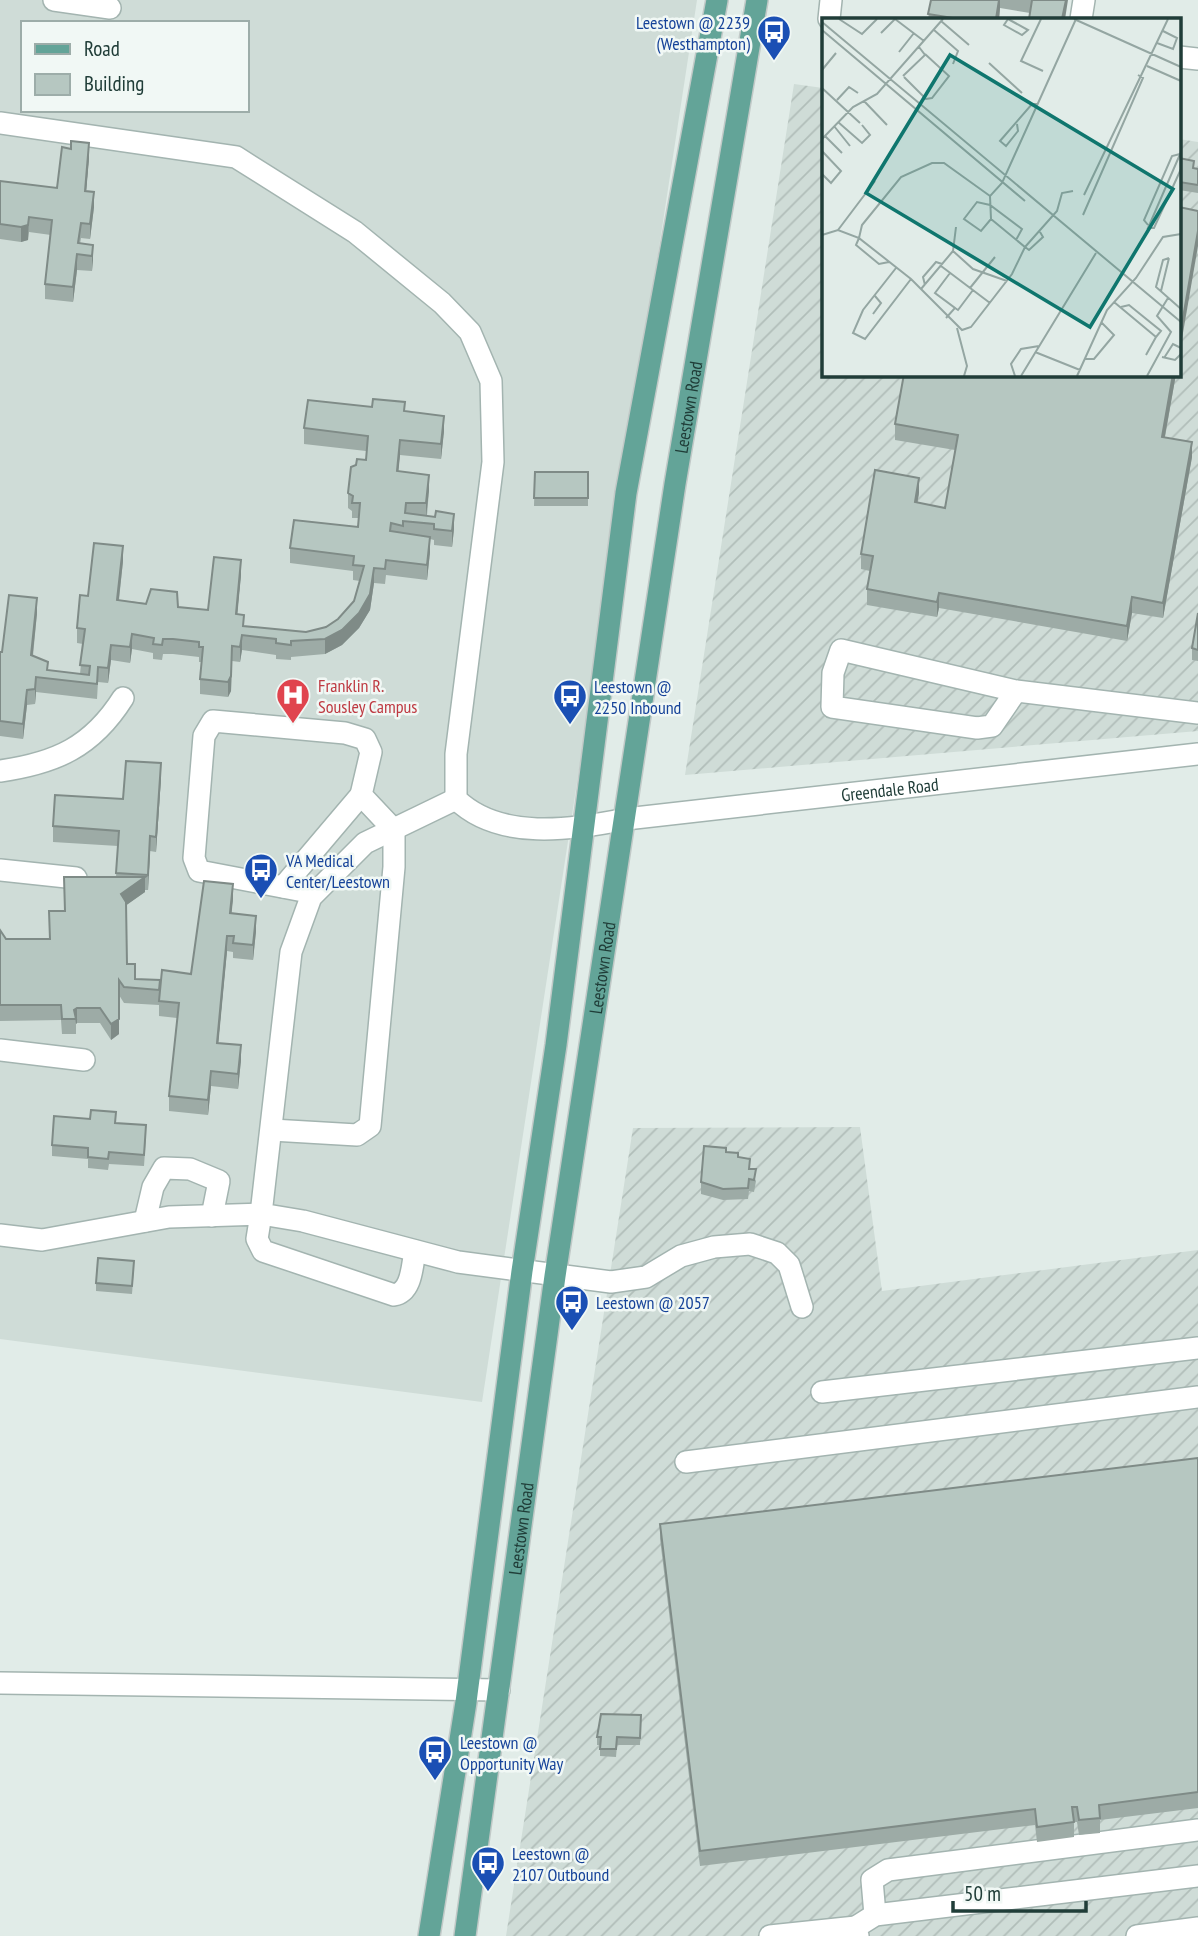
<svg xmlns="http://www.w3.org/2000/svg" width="1198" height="1936" font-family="'PT Sans Narrow',sans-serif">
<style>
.built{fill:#cfdcd7;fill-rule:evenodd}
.industrial{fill:url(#industrial-furrows)}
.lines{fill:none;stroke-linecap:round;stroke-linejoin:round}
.minor-casing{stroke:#a3b4b0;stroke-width:24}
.major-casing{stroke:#c1c9c7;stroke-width:24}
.minor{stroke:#fff;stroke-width:21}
.major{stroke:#63a498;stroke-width:21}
.wall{fill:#9daba6}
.shaded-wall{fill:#7f8b87}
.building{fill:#b6c7c1;stroke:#7f8b87;stroke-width:2}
.labels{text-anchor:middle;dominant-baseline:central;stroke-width:5;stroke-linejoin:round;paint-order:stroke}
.transit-label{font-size:18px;fill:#164399;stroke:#f1f8f5;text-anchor:start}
.street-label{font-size:18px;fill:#203d38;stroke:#f1f8f5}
.health-label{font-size:18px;fill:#be3a42;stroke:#f1f8f5;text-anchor:start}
.inset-road{fill:none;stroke:#94a6a2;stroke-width:2}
.view{fill:#0f766e;fill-opacity:0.15;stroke:#0f766e;stroke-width:3.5}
.inset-edge{fill:none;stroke:#203d38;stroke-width:3.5}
</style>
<defs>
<pattern id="industrial-furrows" width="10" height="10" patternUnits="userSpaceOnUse" patternTransform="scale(1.75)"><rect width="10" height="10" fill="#cfdcd7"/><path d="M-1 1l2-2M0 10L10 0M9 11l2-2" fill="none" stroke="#b1beb9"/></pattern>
</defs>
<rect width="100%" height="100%" fill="#e1ece8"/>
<path class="built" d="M0 0H697L482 1402 0 1339ZM23 23H247V110H23Z"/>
<g class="industrial">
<path d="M794 84 823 88 824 374H1179V139L1198 142V731L685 775Z"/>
<path d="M860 1127 882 1291 1198 1250V1936H506L633 1128Z"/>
</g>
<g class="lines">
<g class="minor-casing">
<g id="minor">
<path d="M54 0 110 8"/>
<path d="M829 19 831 0"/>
<path d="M1081 19 1084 0"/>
<path d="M1179 57 1198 59"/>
<path id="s1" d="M0 123 236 157 355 232 442 303 470 332 491 381 493 462 456 754V799C499 841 572 830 626 819L1198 754"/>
<path d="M1016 691 992 726 977 728 832 707 833 673 841 650 1016 691 1198 713"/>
<path d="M0 771C56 763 92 747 123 698"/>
<path d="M456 799 365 843 311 897 291 952 261 1214 303 1221 458 1262 611 1282 646 1277 681 1256 714 1247 750 1244 777 1253 789 1265 802 1307"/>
<path d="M0 870 76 878"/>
<path d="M283 887 361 795"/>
<path d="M0 1050 84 1060"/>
<path d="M272 1130 357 1135 370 1126 394 867V830L361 795 371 752 365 739 345 733 213 721 204 736 194 858 199 871 314 893"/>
<path d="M145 1221 153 1187 164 1168 190 1169 219 1181 212 1216"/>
<path d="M0 1235 42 1240 169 1217 261 1214 257 1239 263 1251 394 1295C412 1292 412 1266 415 1251"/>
<path d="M822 1392 1198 1348"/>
<path d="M686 1462 1198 1397"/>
<path d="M0 1683 499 1690"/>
<path d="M875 1915 872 1880 888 1870 1198 1830"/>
<path d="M770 1936 856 1927"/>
<path d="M858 1936 856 1927 875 1915 1198 1876"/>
<path d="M1137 1936 1198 1928"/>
</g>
</g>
<g class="major-casing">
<g id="major">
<path d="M429 1936 466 1702 522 1271 556 1045 626 493 717 0"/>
<path id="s2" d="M465 1936 555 1276 675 484 757 0"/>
</g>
</g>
<use href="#minor" class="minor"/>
<use href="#major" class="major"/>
</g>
<g class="wall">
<path d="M931 0H1068L1030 13 1000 8 999 19H928Z"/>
<path d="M89 158 86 191 94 207 90 239 81 238 80 244 93 245 92 271 77 270 73 302 45 299V284L51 235 29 232 28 240 21 242 0 239V181L57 188Z"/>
<path d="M1179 158 1194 168 1198 169V193L1179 190Z"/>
<path d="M1176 374 1165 437 1192 457 1163 618 1132 613 1127 641 939 608 937 617 867 605V589L870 571 861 569V554L919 493 917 503 945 508 955 450 895 440V424Z"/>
<path d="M405 411 444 431 441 459 400 455 398 471 429 490 427 516 454 529 452 547 434 545V540L430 539V552L427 580 386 575 385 584 374 583 370 610 359 628 342 645 325 654 291 657V660L276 659V655L242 650 240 662 232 661 231 691 228 697 200 694V679L202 662H199V657L173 654H163L162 660 153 659V653L132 649 130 663 111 660 108 683 98 682 97 699 36 692 35 704 27 705 23 739 0 736V652H2L37 613 33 656 48 670 80 674 83 644 77 643V628L88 596 123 561 119 600 208 610 241 575 237 614 244 626 306 632 326 627 338 619 354 601 360 581 353 580V571L290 563V548L358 527 359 518H352V511L348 508V493L356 465 366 460V451L304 444V428Z"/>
<path d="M535 472H588V506H534Z"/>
<path d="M1198 613V661L1192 660V648Z"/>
<path d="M161 778 156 852 150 851 148 890H145V892L126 905 127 964 135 979 160 980V995L191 974 233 899 231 913 256 931 253 960 233 958V952L227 951 218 1043 241 1060 238 1089 211 1086 208 1115 169 1111V1096L177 1018 159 1016V1003V1005L124 1003 119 995V1034L111 1040 100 1023H77L76 1024V1034H62L61 1020 0 1021V930L6 939H49L64 911 116 877 118 846 53 842V826L123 799Z"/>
<path d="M116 1123 146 1137 144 1166 109 1164 108 1170 88 1168V1159L52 1156V1145Z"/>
<path d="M726 1152 738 1157 750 1169 756 1181 754 1192 749 1191 748 1199 723 1200 701 1194V1182Z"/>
<path d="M134 1268 132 1294 96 1291V1283Z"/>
<path d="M1198 1458V1808L1100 1820V1833L1079 1835 1077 1822H1074V1837L1037 1842 1035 1825 700 1866 660 1539V1524Z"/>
<path d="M641 1715 640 1745H617L616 1757 600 1756V1745H597V1737Z"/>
</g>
<g class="shaded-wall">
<path d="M999 0H1000V8L999 19H996Z"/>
<path d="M1066 0H1068L1065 19H1062Z"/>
<path d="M89 143V158L85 206V191Z"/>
<path d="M94 192V207L90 239V224Z"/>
<path d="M29 217 28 240 21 242V227Z"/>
<path d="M1198 231V246L1179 356V341Z"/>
<path d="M93 245V260L92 271V256Z"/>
<path d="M77 254V270L73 302V287Z"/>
<path d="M1173 374H1176L1162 452V437Z"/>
<path d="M444 416V431L441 459V444Z"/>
<path d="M400 440V455L397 486V471Z"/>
<path d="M1192 442V457L1163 618V603Z"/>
<path d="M429 475V490L426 518V503Z"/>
<path d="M919 478V493L915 517V502Z"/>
<path d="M454 514V529L452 547V531Z"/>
<path d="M430 537V552L427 580V565Z"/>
<path d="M123 546V561L117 615V600Z"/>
<path d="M241 560V575L236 629V614Z"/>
<path d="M374 568V583L370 610 359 628 342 645 325 654V639L342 630Z"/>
<path d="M939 593V608L937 617V602Z"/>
<path d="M1132 597V613L1127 641V626Z"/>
<path d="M37 598V613L31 671V655Z"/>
<path d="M132 634V649L130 663V647Z"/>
<path d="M242 635V650L240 662V647Z"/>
<path d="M111 645V660L108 683V668Z"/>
<path d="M232 661 231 691 228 697V682Z"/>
<path d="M36 677V692L35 704V689Z"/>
<path d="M27 690V705L23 739V724Z"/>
<path d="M161 763V778L156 852V837Z"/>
<path d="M150 836V851L148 890V875Z"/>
<path d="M145 877V892L121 909V894Z"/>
<path d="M233 884V899L230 929V913Z"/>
<path d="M256 916V931L253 960V945Z"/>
<path d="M227 936V951L217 1058V1043Z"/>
<path d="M77 1008V1023L76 1024 74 1010Z"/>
<path d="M119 1019V1034L111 1040V1024Z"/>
<path d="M241 1045V1060L238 1089V1074Z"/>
<path d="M211 1071V1086L208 1115V1100Z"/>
</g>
<g class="building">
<path d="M931 0H999L996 19H959L928 14Z"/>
<path d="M1032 0H1066L1062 19H1029Z"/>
<path d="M71 141 89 143 85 191 94 192 90 224 81 223 78 243 93 245 92 256 77 254 73 287 45 284 52 220 29 217 28 225 21 227 0 224V181L57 188 62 147 71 149Z"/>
<path d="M1179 158 1194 161 1193 168 1198 169V185L1179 182Z"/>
<path d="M1179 207 1198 211V231L1179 341Z"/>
<path d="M904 374H1173L1162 437 1192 442 1163 603 1132 597 1127 626 939 593 937 602 867 589 873 556 861 554 875 470 919 478 915 502 945 508 958 435 895 424Z"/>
<path d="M373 399 405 402 404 411 444 416 441 444 400 440 397 471 429 475 426 503H406L405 513 435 517 436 511 454 514 452 531 434 529V524L403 521V526L391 523 390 531 430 537 427 565 386 560 385 569 374 568 370 594 359 613 342 630 325 639 291 641V645L276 643V639L242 635 240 647 232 646 231 676 228 682 200 679 203 647H199V642L173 639H163L162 645 153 644 154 638 132 634 130 647 111 645 108 668 98 667 97 684 36 677 35 689 27 690 23 724 0 721V652H2L9 595 37 598 31 655 48 662 47 670 89 675 90 666 80 665 85 629 77 628 80 595 88 596 94 543 123 546 117 600 146 604 151 589 177 592 178 607 208 610 214 557 241 560 236 614 244 615 243 626 306 632 326 627 338 619 354 601 364 566 353 565 354 556 290 548 294 520 358 527 360 503H352L353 496 348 493 351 467 356 465 357 459 366 460 368 436 304 428 308 400 372 407Z"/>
<path d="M535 472H588V498H534Z"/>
<path d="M1198 613V650L1192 648Z"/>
<path d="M126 761 161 763 156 837 150 836 148 875 116 873 119 831 53 826 55 795 123 799Z"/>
<path d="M64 877H145L121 894 126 902 127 964H135V979L160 980 159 990 124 987 119 980V1019L111 1024 100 1008H77L74 1010 76 1019H62L61 1005H0V930L6 939H50L49 911H65Z"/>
<path d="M204 881 233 884 230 913 256 916 253 945 233 943 234 936H227L217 1043 241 1045 238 1074 211 1071 208 1100 169 1096 179 1003 159 1001 162 970 191 974Z"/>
<path d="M91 1110 116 1112 115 1123 146 1125 144 1155 109 1152 108 1159 88 1157V1148L52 1145 54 1116 90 1119Z"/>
<path d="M704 1146 726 1148V1152L738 1153V1157L750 1159 749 1169H756L754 1180 749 1179 748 1188 723 1189 701 1182Z"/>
<path d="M98 1258 134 1261 132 1286 96 1283Z"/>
<path d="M1198 1458V1792L1099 1805 1100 1818 1079 1820 1077 1807H1072L1074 1822 1037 1827 1035 1809 700 1851 660 1524Z"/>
<path d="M601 1714 641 1715 640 1738 617 1737 616 1749H600L601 1737H597Z"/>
</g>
<defs>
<g id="bus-pin" transform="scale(1.75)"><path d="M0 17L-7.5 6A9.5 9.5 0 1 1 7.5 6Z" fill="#1a4fb4" stroke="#f1f8f5"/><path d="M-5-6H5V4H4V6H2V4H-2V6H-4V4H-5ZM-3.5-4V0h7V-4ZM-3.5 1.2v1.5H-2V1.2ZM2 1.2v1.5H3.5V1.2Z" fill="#fff"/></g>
<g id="hospital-pin" transform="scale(1.75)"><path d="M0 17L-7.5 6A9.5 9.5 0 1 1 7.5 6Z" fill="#e0444e" stroke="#f1f8f5"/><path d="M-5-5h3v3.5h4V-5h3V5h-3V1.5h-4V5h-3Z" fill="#fff"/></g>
</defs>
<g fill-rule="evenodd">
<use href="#bus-pin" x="774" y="32"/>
<use href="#hospital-pin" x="293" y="695"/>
<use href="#bus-pin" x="570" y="696"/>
<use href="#bus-pin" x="261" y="870"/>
<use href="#bus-pin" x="572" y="1302"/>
<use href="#bus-pin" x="435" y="1752"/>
<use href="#bus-pin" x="488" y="1863"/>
</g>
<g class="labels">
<g class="transit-label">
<text x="750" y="22" text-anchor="end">Leestown @ 2239<tspan x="750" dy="21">(Westhampton)</tspan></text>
<text x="594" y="686">Leestown @<tspan x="594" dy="21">2250 Inbound</tspan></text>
<text x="286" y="860">VA Medical<tspan x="286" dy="21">Center/Leestown</tspan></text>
<text x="596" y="1302">Leestown @ 2057</text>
<text x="460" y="1742">Leestown @<tspan x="460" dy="21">Opportunity Way</tspan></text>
<text x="512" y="1853">Leestown @<tspan x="512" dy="21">2107 Outbound</tspan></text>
</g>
<g class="street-label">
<text stroke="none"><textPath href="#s2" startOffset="1545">Leestown Road</textPath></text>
<text stroke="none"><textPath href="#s1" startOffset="1449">Greendale Road</textPath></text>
<text stroke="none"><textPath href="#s2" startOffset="978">Leestown Road</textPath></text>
<text stroke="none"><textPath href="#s2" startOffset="411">Leestown Road</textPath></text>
</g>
<g class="health-label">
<text x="318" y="685">Franklin R.<tspan x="318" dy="21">Sousley Campus</tspan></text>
</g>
</g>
<g transform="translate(822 18)">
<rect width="359" height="359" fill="#e1ece8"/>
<path class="inset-road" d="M17 1 40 16 55 1M186 1 206 12 200 17 182 7 186 1M219 1 199 43 221 53M252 1 359 49M119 3 147 27M0 4 359 304M0 12 203 183M112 12 136 33 131 46M59 15 73 1 102 23M335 25 351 31 355 20 341 13M77 34 92 15M167 45 200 75M325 48 359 63M0 52 14 35M81 58 103 37 97 29M82 59 104 81 110 80 127 58 103 36M0 70 38 105M15 82 27 69 36 75M42 83 65 107M16 104 40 125 48 117 40 107M195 106 196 113 184 128 178 123 210 86H216M12 108 28 128M3 118 20 135M0 121 31 89 55 76 121 1M0 133 19 153 9 165 0 156M359 134 326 210H332L359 151M251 173 240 175 235 193 203 229 169 201 168 178 180 165 254 1M262 177 346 1M168 178 122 145H110L79 159 40 207 37 220 89 261 140 312 149 309 190 256 203 229 207 232 221 219 218 214M261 197 321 60 316 57M169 201 159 213 142 201 155 184 168 187 200 211 194 222M326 207 322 202 350 138 358 136M16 212 53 163M0 217 16 212 37 220 34 227 57 246 67 244M131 233 151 251 185 263M347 240 341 242 334 269 359 291M119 248 168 285M74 250 41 292 31 315 43 321 89 261M103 267 101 259 114 244 120 246M148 270 173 239M99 271 131 233 134 209M339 273 347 240M292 284 334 319 324 337M299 289 307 287 339 313 334 319M133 290 136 292 151 272M51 296 59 285 53 278M124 300 133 290 113 275 128 255M135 310 145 348 142 358M213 334 258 352M340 339 353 342 359 336M342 340 351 326 359 330M262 341H272L292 317 279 304M193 358 189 346 199 331 217 328M199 358 274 235M255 358 285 292 314 260 341 219 359 216M325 358 349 314 335 298 346 280"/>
<path class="view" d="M128 37 351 171 268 309 44 175Z"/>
<rect width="359" height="359" class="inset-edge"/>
</g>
<rect x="21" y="21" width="228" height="91" fill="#f1f8f5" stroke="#9dada9" stroke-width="2"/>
<rect x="35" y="44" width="35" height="10" fill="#63a498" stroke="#9dada9" stroke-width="2"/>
<text x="84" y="56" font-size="21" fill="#203d38">Road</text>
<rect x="35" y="74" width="35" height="21" fill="#b6c7c1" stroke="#9dada9" stroke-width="2"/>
<text x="84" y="91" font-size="21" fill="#203d38">Building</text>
<path d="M953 1901v10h133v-10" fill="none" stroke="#203d38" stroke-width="3.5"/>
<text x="964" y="1901" font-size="21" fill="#203d38" stroke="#f1f8f5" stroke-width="5" paint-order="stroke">50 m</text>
</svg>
